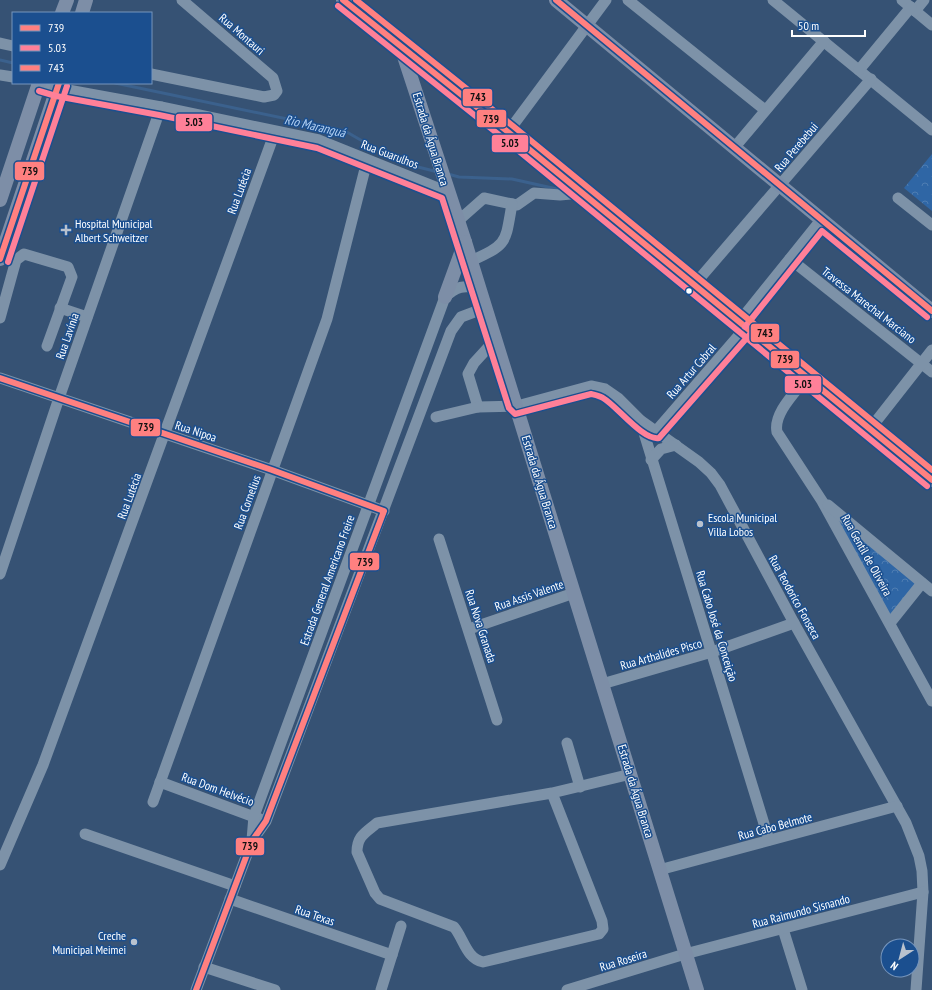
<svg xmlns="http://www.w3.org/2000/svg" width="932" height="990" font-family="'PT Sans Narrow',sans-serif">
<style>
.forest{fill:url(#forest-crowns)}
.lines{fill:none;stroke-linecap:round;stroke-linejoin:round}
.stream{stroke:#3b618d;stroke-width:3}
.minor{stroke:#7d92a8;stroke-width:11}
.major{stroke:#7d8ea7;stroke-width:14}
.bus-1-casing{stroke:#1b4f8f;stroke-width:9}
.bus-2-casing{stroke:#1b4f8f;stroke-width:9}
.bus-3-casing{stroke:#1b4f8f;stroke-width:9}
.bus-1{stroke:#ff8080;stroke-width:6}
.bus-2{stroke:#ff8098;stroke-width:6}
.bus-3{stroke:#ff8080;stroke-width:6}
.poi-dot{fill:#b9c2ce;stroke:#1b4f8f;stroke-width:1.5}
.bus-dot{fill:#fff;stroke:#1b4f8f;stroke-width:1.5}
.labels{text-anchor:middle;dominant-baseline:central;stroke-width:3;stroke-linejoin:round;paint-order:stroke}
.street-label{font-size:12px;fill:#fff;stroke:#1b4f8f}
.poi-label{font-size:12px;fill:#fff;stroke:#1b4f8f;text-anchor:start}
.water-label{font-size:13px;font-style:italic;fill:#b5d3f5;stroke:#1b4f8f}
.line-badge{stroke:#1b4f8f;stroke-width:1.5}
.pale-badge-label{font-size:11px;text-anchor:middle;font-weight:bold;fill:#111}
</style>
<defs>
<pattern id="forest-crowns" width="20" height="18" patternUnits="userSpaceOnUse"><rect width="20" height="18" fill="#2f66a5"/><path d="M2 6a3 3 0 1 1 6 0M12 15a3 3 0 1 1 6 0" fill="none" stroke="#4e7db2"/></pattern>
</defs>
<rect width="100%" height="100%" fill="#365274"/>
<g class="forest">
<path d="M932 154V211L904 188Z"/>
<path d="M822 501 922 583 890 623Z"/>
</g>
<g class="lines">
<g class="stream">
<path d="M0 60 13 63"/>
<path d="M115 83 345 131 378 150 410 165 438 172"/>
<path d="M448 174 459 177 512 179 557 189"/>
</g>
<g class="minor">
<path d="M628 0 765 110"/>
<path d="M773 0 932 130"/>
<path d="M902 0 932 25"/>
<path d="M915 11 924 0"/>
<path d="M0 43 13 46"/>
<path d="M859 70 911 7"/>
<path d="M151 74 264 97 274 95 277 91 273 78 182 0"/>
<path d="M0 75 13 77"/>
<path d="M41 83 57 88 161 107 319 140 448 192"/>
<path d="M508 132 606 0"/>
<path d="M734 148 824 41"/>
<path d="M898 198 932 225"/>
<path d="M458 221 484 198 517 205 534 193 560 195 582 193"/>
<path d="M790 259 932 372"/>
<path d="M471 261C508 244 505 244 512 204"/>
<path d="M694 285 871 79"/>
<path d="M60 308 87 317"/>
<path d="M0 318 16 260 24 254 68 267 72 277 47 346"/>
<path d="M739 322 821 220"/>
<path d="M495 340 474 363 468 374 478 407 517 406 591 386 605 389 618 398 640 420 699 462 711 473 720 485 794 623 906 823 919 856 922 871 923 892 916 990"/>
<path d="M807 377C796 392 773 413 777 432L822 501 932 701"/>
<path d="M0 378 272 470 384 511"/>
<path d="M436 417 478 407"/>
<path d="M640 420 769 840"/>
<path d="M870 429 932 350"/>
<path d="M656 431 746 327"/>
<path d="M651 460 661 449 676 445"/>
<path d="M828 505 932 591"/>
<path d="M439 539 497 720"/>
<path d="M0 574 59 398 161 107"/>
<path d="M890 623 922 583"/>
<path d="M469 629 574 593"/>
<path d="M602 684 712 652 794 623"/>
<path d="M567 743 580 787"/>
<path d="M160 782 260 819"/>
<path d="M552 793 602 921 603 929 599 934 483 962C466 958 464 939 454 927L380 899 375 893 357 852C357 836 365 833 377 823L552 793 631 774"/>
<path d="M153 802 327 319 367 161"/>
<path d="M85 834 235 886"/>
<path d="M252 840 254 816 445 297C456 287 464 284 479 289"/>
<path d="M0 865 43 765 275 132"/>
<path d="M659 870 897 806"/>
<path d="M230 899 392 955"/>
<path d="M783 929 802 990"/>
<path d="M204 967 275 990"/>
<path d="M196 990 252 841 266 821 451 331 461 317 485 308"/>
<path d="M381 990 401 926"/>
<path d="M567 990 685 954 923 892"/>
</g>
<g class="major">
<path d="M343 0 508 132 932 480"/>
<path d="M556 0 932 311"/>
<path d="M62 13 67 0"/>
<path d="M82 13 86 0"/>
<path d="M401 47 465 242 697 990"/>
<path d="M0 200 39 83"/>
<path d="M0 259 59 83"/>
<path d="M445 297 465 242"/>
</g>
<g class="bus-1-casing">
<g id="bus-1">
<path d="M343 0 508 132 932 480"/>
<path d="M556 0 932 311"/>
<path d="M0 259 59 83"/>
<path d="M0 378 272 470 384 511 266 821 252 841 196 990"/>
</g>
</g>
<g class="bus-2-casing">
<g id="bus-2">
<path d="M338 6 503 138 927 486"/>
<path d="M39 91 56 96 159 115 317 148 442 198 509 408 515 414 591 394C595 395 600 396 603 398 617 406 643 441 659 438L752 332"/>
<path d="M8 262 67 86"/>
<path d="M745 327 822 231 927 317"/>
</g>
</g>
<g class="bus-3-casing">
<path id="bus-3" d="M356 0 513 126 932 470"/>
</g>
<use href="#bus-1" class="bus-1"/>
<use href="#bus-2" class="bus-2"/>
<use href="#bus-3" class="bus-3"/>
</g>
<g class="poi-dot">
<path d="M64 224h4v4h4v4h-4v4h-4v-4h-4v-4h4z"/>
<circle cx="700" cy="524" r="4"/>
<circle cx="134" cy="942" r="4"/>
</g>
<circle class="bus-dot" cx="689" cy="291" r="3.5"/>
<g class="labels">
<g class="street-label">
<text transform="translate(242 34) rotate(41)">Rua Montauri</text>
<text transform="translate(431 139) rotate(73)">Estrada da Água Branca</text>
<text transform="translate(796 147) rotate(-50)">Rua Perebebui</text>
<text transform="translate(390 154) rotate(21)">Rua Guarulhos</text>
<text transform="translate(239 191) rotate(-70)">Rua Lutécia</text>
<text transform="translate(869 305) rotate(38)">Travessa Marechal Marciano</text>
<text transform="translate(67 336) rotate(-71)">Rua Lavínia</text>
<text transform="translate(691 371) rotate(-49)">Rua Artur Cabral</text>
<text transform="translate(196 431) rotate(18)">Rua Nipoa</text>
<text transform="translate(540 482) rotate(73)">Estrada da Água Branca</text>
<text transform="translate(129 496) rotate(-70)">Rua Lutécia</text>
<text transform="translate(247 502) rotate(-70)">Rua Cornelius</text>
<text transform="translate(867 555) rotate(61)">Rua Gentil de Oliveira</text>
<text transform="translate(327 580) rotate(-70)">Estrada General Americano Freire</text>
<text transform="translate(529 595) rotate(-19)">Rua Assis Valente</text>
<text transform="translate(795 597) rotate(61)">Rua Teodorico Fonseca</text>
<text transform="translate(481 626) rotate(72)">Rua Nova Granada</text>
<text transform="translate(717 626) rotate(73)">Rua Cabo José da Conceição</text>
<text transform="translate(661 654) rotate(-16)">Rua Arthalides Pisco</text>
<text transform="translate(218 789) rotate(20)">Rua Dom Helvécio</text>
<text transform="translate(636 791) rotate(73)">Estrada da Água Branca</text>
<text transform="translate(775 826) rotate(-15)">Rua Cabo Belmote</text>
<text transform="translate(801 911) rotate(-15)">Rua Raimundo Sisnando</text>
<text transform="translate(315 915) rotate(19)">Rua Texas</text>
<text transform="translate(623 960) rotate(-17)">Rua Roseira</text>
</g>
<g class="poi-label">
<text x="75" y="223">Hospital Municipal<tspan x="75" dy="14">Albert Schweitzer</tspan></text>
<text x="708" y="517">Escola Municipal<tspan x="708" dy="14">Villa Lobos</tspan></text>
<text x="126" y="935" text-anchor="end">Creche<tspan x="126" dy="14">Municipal Meimei</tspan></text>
</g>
<g class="water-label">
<text transform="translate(315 126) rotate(13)">Rio Maranguá</text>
</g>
</g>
<g class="line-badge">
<rect x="462" y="88" width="31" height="19" rx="4" fill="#ff8080"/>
<rect x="476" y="109" width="31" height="19" rx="4" fill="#ff8080"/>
<rect x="175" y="113" width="38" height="19" rx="4" fill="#ff8098"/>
<rect x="491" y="134" width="38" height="19" rx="4" fill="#ff8098"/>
<rect x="14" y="161" width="31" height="20" rx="4" fill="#ff8080"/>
<rect x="750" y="323" width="30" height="20" rx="4" fill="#ff8080"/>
<rect x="770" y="350" width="30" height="19" rx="4" fill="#ff8080"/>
<rect x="784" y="375" width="38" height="19" rx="4" fill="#ff8098"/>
<rect x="130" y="418" width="31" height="19" rx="4" fill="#ff8080"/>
<rect x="349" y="552" width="31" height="19" rx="4" fill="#ff8080"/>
<rect x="235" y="837" width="30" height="19" rx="4" fill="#ff8080"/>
</g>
<g class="pale-badge-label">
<text x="478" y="101">743</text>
<text x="491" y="123">739</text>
<text x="194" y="126">5.03</text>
<text x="510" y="147">5.03</text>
<text x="30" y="175">739</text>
<text x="765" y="337">743</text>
<text x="785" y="363">739</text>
<text x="803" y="388">5.03</text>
<text x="146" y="431">739</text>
<text x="365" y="566">739</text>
<text x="250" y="850">739</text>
</g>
<rect x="12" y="12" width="140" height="72" fill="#1b4f8f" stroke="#7695bc"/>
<rect x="20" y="25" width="20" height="6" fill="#ff8080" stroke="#7695bc"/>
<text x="48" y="32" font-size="12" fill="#ffffff">739</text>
<rect x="20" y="45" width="20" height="6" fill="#ff8098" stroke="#7695bc"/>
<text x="48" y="52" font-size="12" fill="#ffffff">5.03</text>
<rect x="20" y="65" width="20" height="6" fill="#ff8080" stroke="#7695bc"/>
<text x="48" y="72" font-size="12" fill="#ffffff">743</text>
<g transform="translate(900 958) rotate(216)"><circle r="19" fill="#1b4f8f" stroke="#7695bc"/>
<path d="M0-3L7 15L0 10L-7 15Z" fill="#b9c2ce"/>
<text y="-6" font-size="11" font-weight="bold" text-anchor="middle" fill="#ffffff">N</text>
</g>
<path d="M792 30v6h73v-6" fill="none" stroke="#ffffff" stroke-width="2"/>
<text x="798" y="30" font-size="12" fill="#ffffff" stroke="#1b4f8f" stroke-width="3" paint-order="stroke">50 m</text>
</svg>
